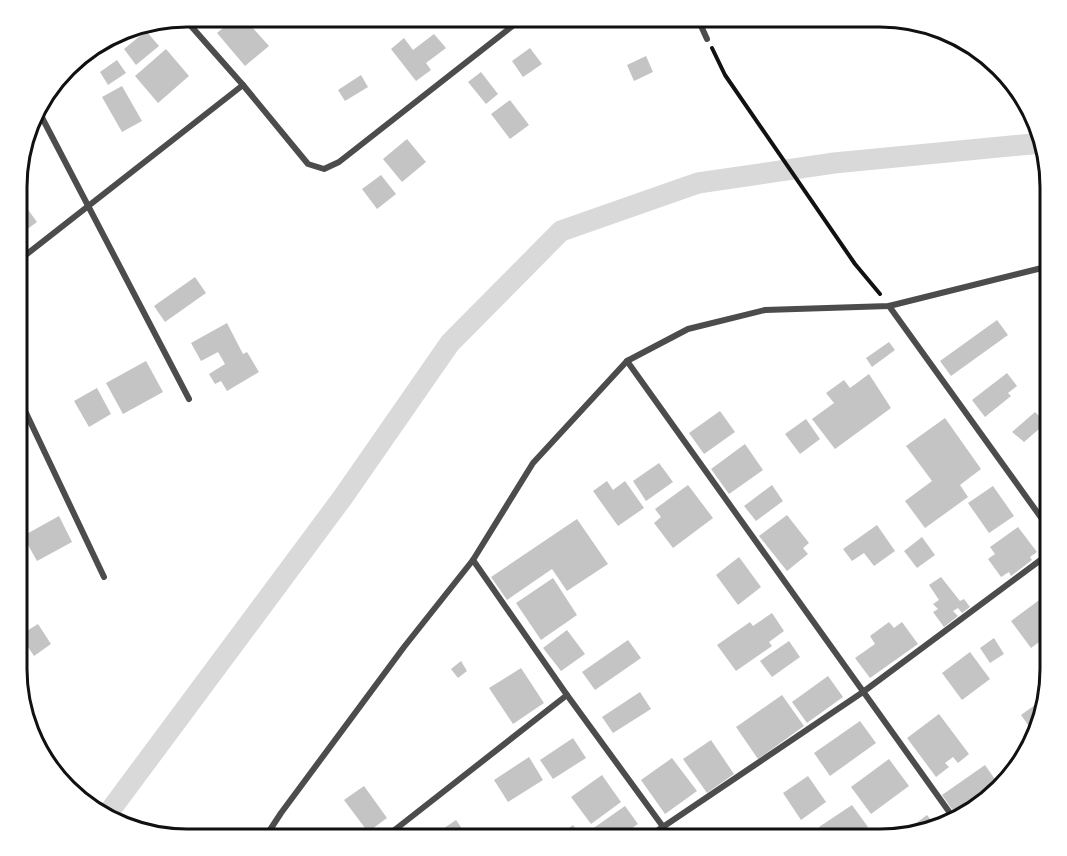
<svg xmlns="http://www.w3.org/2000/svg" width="1067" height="856" font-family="Commissioner,sans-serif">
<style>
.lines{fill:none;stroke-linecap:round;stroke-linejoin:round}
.canal{stroke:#d9d9d9;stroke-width:21}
.building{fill:#c4c4c4}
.path{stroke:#111;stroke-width:4}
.minor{stroke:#4c4c4c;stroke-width:6}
.rim{fill:none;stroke:#111;stroke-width:3}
</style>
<rect width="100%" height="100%" fill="#fff"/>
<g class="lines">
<path class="canal" d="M106 816 343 497 450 343 561 231 698 183 834 163 1042 143"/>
</g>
<g class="building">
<path d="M236 17H243L269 46 245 66 217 33Z"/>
<path d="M455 17H476L463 27Z"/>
<path d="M836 17H857L858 22 838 27Z"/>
<path d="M866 17H888L889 22 868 27Z"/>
<path d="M146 31 159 46 136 65 124 49Z"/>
<path d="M434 34 446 48 426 63 431 70 416 81 391 49 404 38 413 50Z"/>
<path d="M530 48 542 64 523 77 512 61Z"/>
<path d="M166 49 189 76 158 103 135 76Z"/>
<path d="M646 56 653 72 634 81 627 65Z"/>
<path d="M117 60 126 73 108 85 100 72Z"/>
<path d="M481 72 498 94 486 104 468 82Z"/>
<path d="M361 75 368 87 345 101 338 90Z"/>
<path d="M122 86 142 121 122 132 102 97Z"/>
<path d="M510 100 529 125 510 139 491 114Z"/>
<path d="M407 139 426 162 402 182 383 159Z"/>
<path d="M381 175 396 194 377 209 362 189Z"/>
<path d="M18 196 37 222 22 233 18 227Z"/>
<path d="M195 277 206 293 165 322 154 306Z"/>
<path d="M997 320 1008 335 951 376 940 361Z"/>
<path d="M227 323 243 354 247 352 259 372 227 391 221 381 215 384 209 374 225 364 218 352 201 361 191 343Z"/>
<path d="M889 342 895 350 872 367 866 358Z"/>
<path d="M146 361 163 392 123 414 106 383Z"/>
<path d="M1007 373 1017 386 1008 393 1011 396 985 417 972 400Z"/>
<path d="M869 374 891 408 835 449 812 419 834 403 826 393 844 380 850 388Z"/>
<path d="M97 388 111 414 89 427 74 401Z"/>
<path d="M720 411 735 432 704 454 689 433Z"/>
<path d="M1035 412 1046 423 1024 442 1012 432Z"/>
<path d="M945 418 981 469 960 485 968 497 925 528 905 501 932 481 906 446Z"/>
<path d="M806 419 820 439 800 454 785 434Z"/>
<path d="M745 444 763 470 729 494 711 469Z"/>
<path d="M659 463 673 482 646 501 633 481Z"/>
<path d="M607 481 613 490 625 481 644 508 618 526 593 491Z"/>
<path d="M688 485 713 518 673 548 654 523 661 517 655 509Z"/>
<path d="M772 485 783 501 756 521 744 506Z"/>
<path d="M993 486 1014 516 989 533 968 503Z"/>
<path d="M787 515 809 543 803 548 808 554 787 571 759 536Z"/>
<path d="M59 516 72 542 37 561 23 536Z"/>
<path d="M577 519 608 564 567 591 552 569 507 600 491 577Z"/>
<path d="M877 525 895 551 874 566 864 553 852 561 843 549Z"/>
<path d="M1018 527 1037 552 1030 557 1032 560 1011 576 1009 572 1001 577 988 559 995 554 990 547Z"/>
<path d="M922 537 935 555 917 568 904 551Z"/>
<path d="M739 557 761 587 738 605 716 575Z"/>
<path d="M941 577 960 601 964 599 970 607 962 613 958 608 953 611 958 616 944 627 933 612 938 609 933 604 939 600 929 585Z"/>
<path d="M553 578 577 615 541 640 516 603Z"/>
<path d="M1050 592V634L1031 648 1011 621Z"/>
<path d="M772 613 784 631 769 642 772 646 736 671 717 645 750 622 753 626Z"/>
<path d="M889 622 894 628 902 622 918 644 870 678 855 658 875 644 870 636Z"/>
<path d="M38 624 51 644 34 656 20 635Z"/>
<path d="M567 630 585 654 561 671 543 648Z"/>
<path d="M994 638 1004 654 990 663 980 648Z"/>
<path d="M628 640 641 658 595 690 582 672Z"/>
<path d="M789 641 800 657 772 677 760 661Z"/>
<path d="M970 652 990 679 962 700 942 673Z"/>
<path d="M461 661 467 671 458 678 451 669Z"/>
<path d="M521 668 544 703 513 724 489 688Z"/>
<path d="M828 676 843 697 807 723 792 702Z"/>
<path d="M640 692 651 709 613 733 602 717Z"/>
<path d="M782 695 804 726 758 759 736 727Z"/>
<path d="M1046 697 1037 734 1036 736 1021 715Z"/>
<path d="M939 714 969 754 958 763 953 757 945 763 949 767 936 777 907 738Z"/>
<path d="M860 721 876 743 830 776 814 753Z"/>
<path d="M573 738 586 758 553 779 540 760Z"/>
<path d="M711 740 734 774 707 793 683 759Z"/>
<path d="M529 757 543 780 508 802 494 780Z"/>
<path d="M672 758 697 791 665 814 641 780Z"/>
<path d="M889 759 909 786 871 814 851 787Z"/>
<path d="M985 765 999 785 956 815 942 795Z"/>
<path d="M602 775 621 802 591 824 571 797Z"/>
<path d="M808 776 826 802 801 820 783 793Z"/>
<path d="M364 786 387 818 368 832 344 800Z"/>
<path d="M852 805 868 827 850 839H827L819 827Z"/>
<path d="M625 806 638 824 616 839H589L585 834Z"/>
<path d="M927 815 937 828 899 836Z"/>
<path d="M456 820 469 839H432L431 837Z"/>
<path d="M573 825 583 839H554Z"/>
</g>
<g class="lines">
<path class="path" d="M712 48 725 75 855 264 880 294"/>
<g class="minor">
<path d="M183 17 243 85 308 164 324 169 339 162 524 17"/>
<path d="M697 17 707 39"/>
<path d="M37 108 189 399"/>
<path d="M18 261 243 85"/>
<path d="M889 306 1050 530"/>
<path d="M627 361 955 820"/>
<path d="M18 396 104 577"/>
<path d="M473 560 567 695 672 839"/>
<path d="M264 839 281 813 404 647 473 560 533 463 627 361 688 329 765 310 889 306 1050 266"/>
<path d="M383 839 567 695"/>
<path d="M645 839 863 692 1050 553"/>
</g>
</g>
<path d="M0 0H1067V856H0ZM187 27H880A160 160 0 0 1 1040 187V669A160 160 0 0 1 880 829H187A160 160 0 0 1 27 669V187A160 160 0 0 1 187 27Z" fill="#fff" fill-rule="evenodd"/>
<path class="rim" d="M187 27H880A160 160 0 0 1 1040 187V669A160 160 0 0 1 880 829H187A160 160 0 0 1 27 669V187A160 160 0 0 1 187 27Z"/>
</svg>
